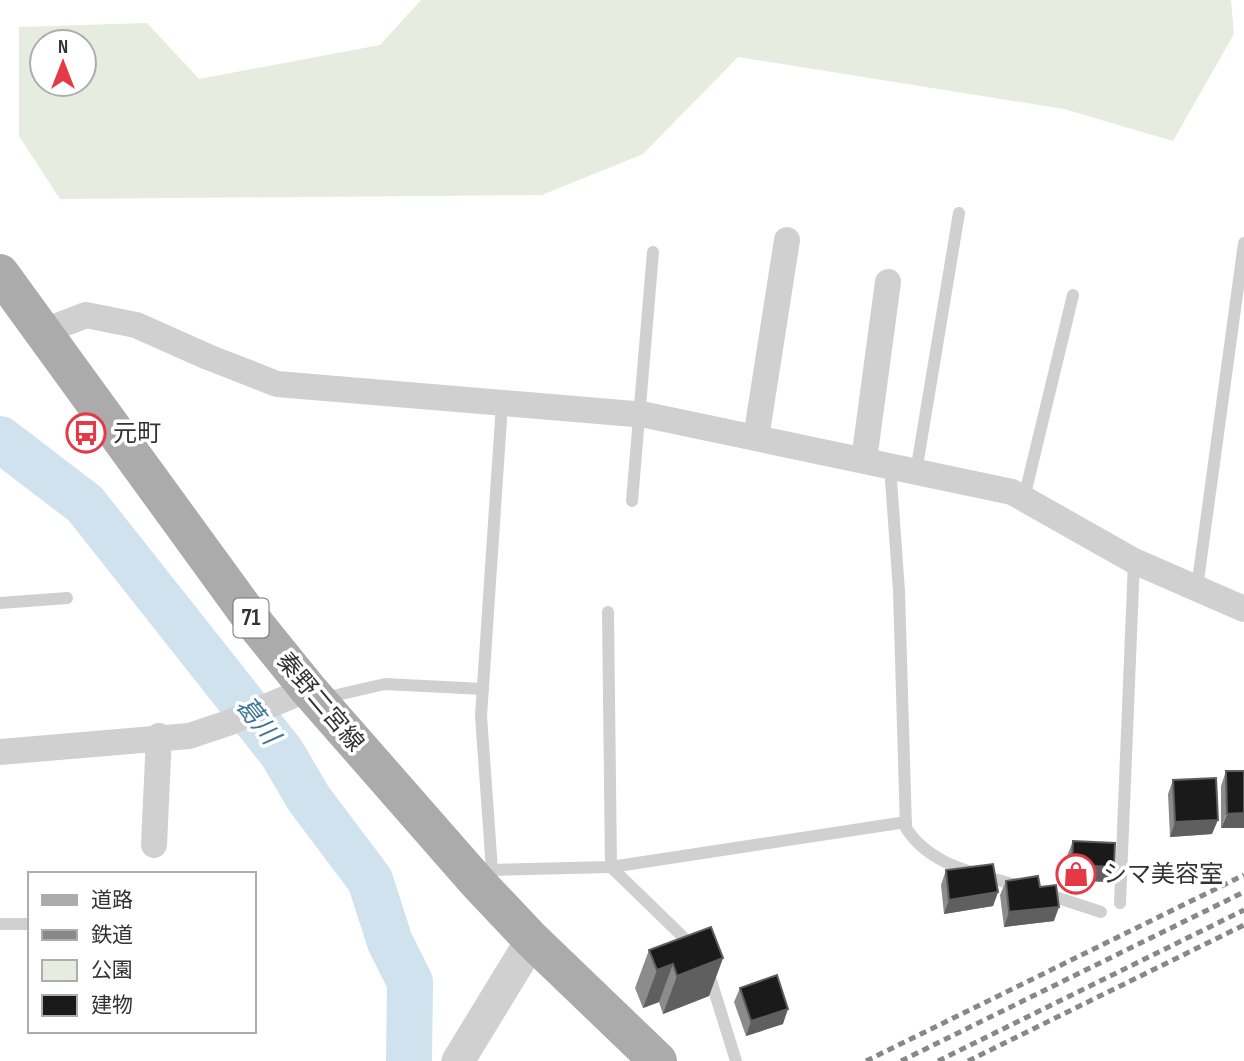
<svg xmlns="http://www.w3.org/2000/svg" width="1244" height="1061" font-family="'Sofia Sans Condensed','Noto Sans JP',sans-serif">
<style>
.green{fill:#e6ecdf;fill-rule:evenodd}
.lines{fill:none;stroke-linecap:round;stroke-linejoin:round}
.river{stroke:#cfe2ee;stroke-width:46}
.service{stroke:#d0d0d0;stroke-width:12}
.minor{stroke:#d0d0d0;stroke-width:26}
.tertiary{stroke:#d0d0d0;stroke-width:33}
.primary{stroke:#ababab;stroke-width:38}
.rail{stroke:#888;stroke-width:5;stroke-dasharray:7 5;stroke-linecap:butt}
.wall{fill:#8c8c8c}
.shaded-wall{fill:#5f5f5f}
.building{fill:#1a1a1a;stroke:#5f5f5f;stroke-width:2}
.labels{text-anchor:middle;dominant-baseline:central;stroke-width:7;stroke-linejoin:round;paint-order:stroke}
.shield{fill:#fff;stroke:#707070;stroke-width:2}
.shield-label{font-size:23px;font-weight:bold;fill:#333}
.poi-label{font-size:24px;fill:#333;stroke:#fff;text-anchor:start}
.street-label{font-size:24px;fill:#333;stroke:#fff}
.water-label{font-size:26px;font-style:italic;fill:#3f7597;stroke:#fff}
</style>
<rect width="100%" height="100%" fill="#fff"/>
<path class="green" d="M421 0H1231L1234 34 1173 141 1064 109 738 57 643 154 542 195 60 199 19 136V27L147 23 199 79 380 45ZM42 42H84V84H42Z"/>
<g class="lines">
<path class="river" d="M0 439 85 504 282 753 309 799 370 880 390 942 410 982 409 1061"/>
<g class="service">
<path d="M890 466 899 591 906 828C931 867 977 873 1019 886"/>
<path d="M916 472 959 213"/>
<path d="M1024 498 1073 295"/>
<path d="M632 501 653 252"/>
<path d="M1197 588 1244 243"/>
<path d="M0 603 67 598"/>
<path d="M608 612 611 867 681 935 691 948"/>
<path d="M324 698 385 684 483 689"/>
<path d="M492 870 611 867 906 822"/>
<path d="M480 881 492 870 481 716 502 404"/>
<path d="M1043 893 1101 912"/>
<path d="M1120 903 1134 561"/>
<path d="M0 924H30"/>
<path d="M708 971 736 1061"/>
</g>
<g class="minor">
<path d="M42 332 86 315 136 325 208 357 277 384 646 415 1012 492 1134 561 1244 609"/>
<path d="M756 438 787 240"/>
<path d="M864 460 888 282"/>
<path d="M0 752 189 736 228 723 308 689"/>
<path d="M154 845 159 736"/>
</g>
<path class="tertiary" d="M458 1061 532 940"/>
<path class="primary" d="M0 273 253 621 308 689 478 883 532 940 658 1061"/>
<g class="rail">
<path d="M866 1061 1244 875"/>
<path d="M901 1061 1244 892"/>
<path d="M938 1061 1244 910"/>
<path d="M968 1061 1244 925"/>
</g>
</g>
<g class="wall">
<path d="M1226 771H1244L1221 828V786Z"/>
<path d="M1173 780 1212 834 1170 837 1168 794Z"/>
<path d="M1073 841 1109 882 1067 880V856Z"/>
<path d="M946 870 998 892 993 906 944 914 941 885Z"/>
<path d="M1006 881 1040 887 1054 921 1004 927 1000 895Z"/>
<path d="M649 950 723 958 709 996 663 1014 659 1002 643 1008 635 988Z"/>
<path d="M740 988 783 1024 746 1036 734 1002Z"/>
</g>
<g class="shaded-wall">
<path d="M1244 813V828H1221L1227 814Z"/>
<path d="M1218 820 1212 834 1170 837 1175 822Z"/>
<path d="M1072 865 1114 867 1109 882 1067 880Z"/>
<path d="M998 892 993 906 944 914 949 900Z"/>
<path d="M1059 907 1054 921 1004 927 1009 912Z"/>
<path d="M723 958 709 996 663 1014 677 976Z"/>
<path d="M673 964 659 1002 643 1008 657 970Z"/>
<path d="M788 1009 783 1024 746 1036 751 1021Z"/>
</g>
<g class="building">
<path d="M1226 771H1244V813L1227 814Z"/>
<path d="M1216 778 1218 820 1175 822 1173 780Z"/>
<path d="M1073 841 1115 843 1114 867 1072 865Z"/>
<path d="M993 864 998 892 949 900 946 870Z"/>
<path d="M1038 876 1040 887 1056 885 1059 907 1009 912 1006 881Z"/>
<path d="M711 927 723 958 677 976 673 964 657 970 649 950Z"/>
<path d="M777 975 788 1009 751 1021 740 988Z"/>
</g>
<defs>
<g id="bus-ring" transform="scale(2.0125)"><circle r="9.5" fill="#fff" stroke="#e63946" stroke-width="1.5"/><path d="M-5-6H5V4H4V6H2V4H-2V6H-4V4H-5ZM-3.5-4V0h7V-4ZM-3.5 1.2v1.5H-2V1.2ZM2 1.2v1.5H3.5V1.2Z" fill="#e63946"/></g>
<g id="shop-ring" transform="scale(2.0125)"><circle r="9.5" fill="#fff" stroke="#e63946" stroke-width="1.5"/><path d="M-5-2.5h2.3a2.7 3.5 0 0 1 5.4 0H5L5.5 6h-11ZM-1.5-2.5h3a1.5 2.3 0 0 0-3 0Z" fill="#e63946"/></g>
</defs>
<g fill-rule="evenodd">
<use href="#bus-ring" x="86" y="433"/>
<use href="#shop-ring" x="1076" y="874"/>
</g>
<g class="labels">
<rect class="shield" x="233.5" y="598.5" width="35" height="39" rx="5"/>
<g class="shield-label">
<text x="251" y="618">71</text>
</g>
<g class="poi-label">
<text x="113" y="433">元町</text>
<text x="1103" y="874">シマ美容室</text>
</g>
<g class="street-label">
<text transform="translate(320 702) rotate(50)">秦野二宮線</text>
</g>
<g class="water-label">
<text transform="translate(257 721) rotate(52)">葛川</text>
</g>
</g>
<rect x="28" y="872" width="228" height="161" fill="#ffffff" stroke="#adadad" stroke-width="2"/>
<rect x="42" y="895" width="35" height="10" fill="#ababab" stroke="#adadad" stroke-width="2"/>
<text x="91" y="907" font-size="21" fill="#333333">道路</text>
<rect x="42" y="930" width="35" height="10" fill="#888888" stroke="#adadad" stroke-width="2"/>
<text x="91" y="942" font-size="21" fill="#333333">鉄道</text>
<rect x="42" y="960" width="35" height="21" fill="#e6ecdf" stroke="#adadad" stroke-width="2"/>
<text x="91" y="977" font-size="21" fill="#333333">公園</text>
<rect x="42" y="995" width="35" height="21" fill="#1a1a1a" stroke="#adadad" stroke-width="2"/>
<text x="91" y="1012" font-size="21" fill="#333333">建物</text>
<g transform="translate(63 63)"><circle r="33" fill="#ffffff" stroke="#adadad" stroke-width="2"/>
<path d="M0-5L12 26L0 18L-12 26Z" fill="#e63946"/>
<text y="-10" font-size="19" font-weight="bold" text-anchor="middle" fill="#333333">N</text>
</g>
</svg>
